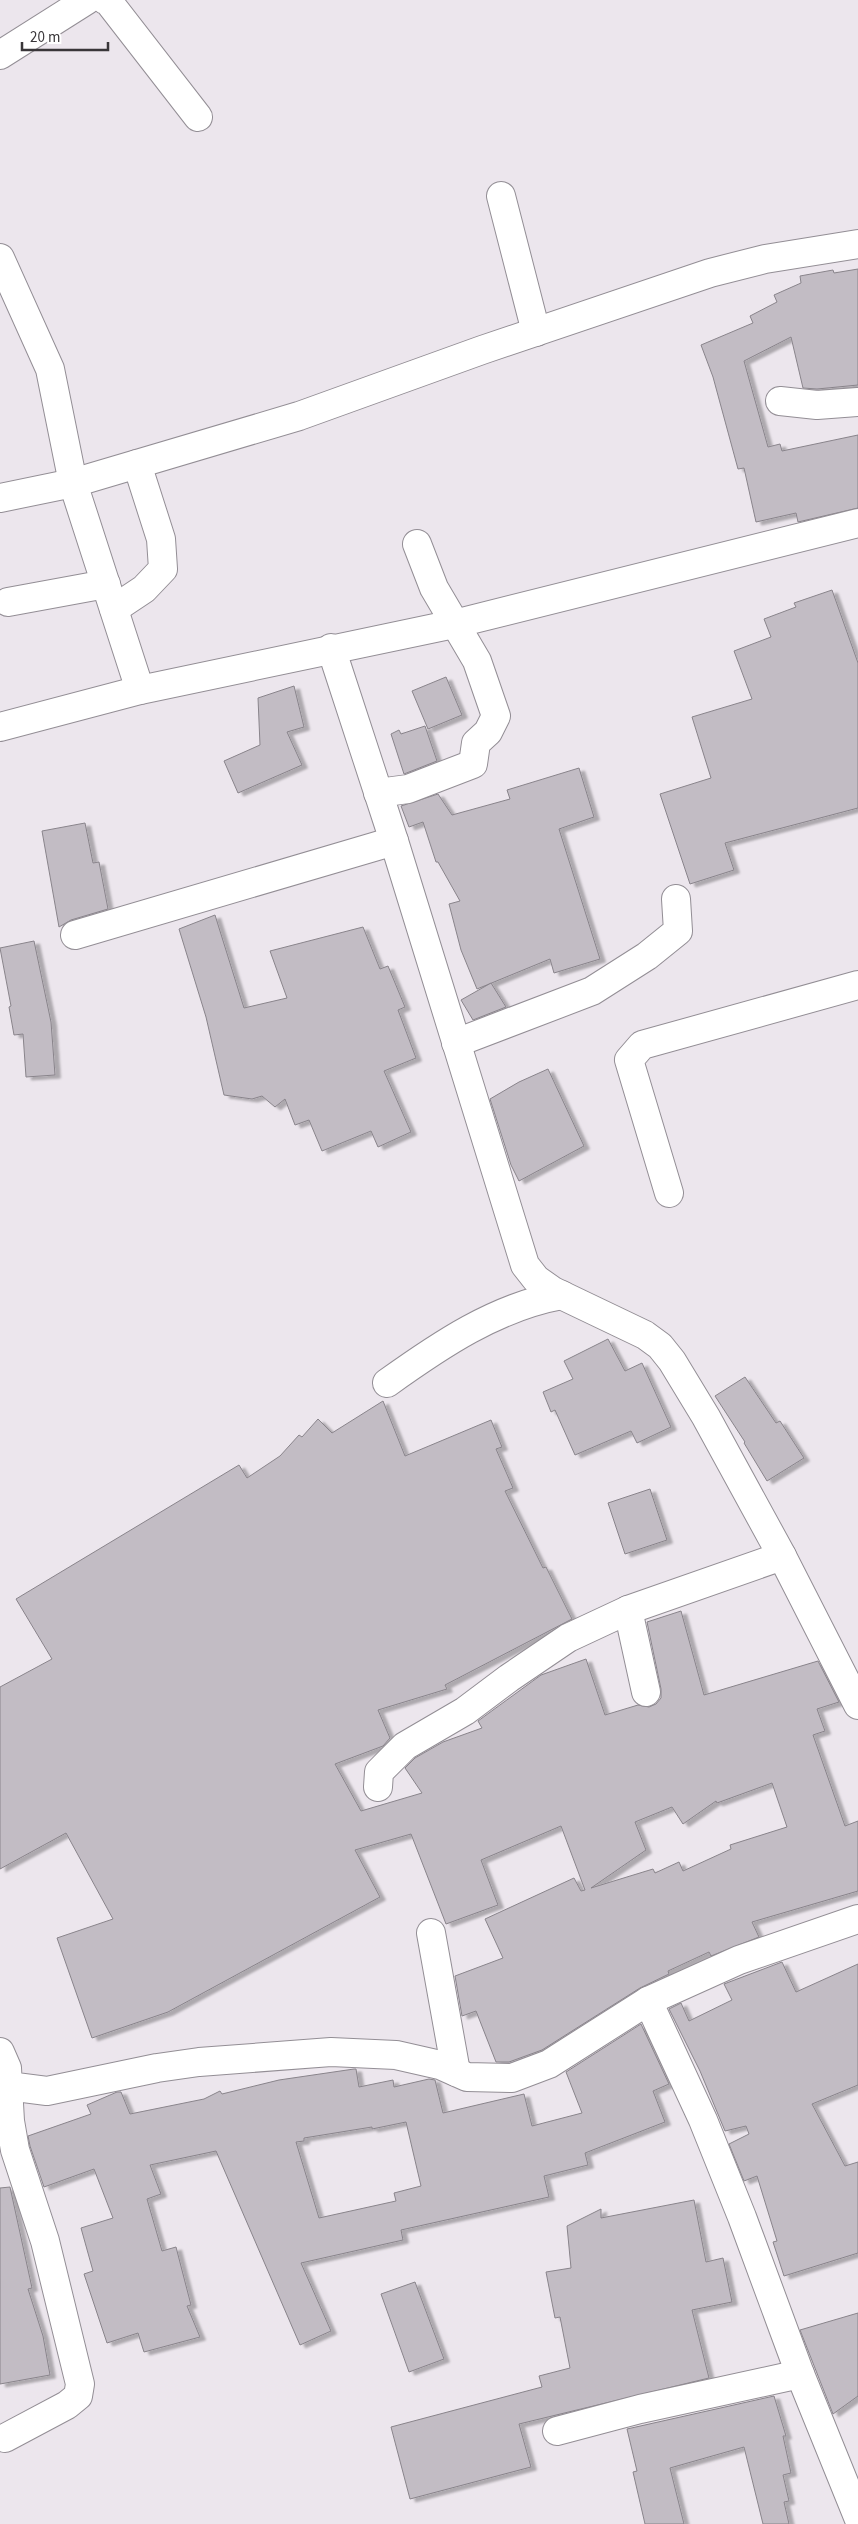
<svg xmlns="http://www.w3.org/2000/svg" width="858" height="2524" font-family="'Source Sans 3',sans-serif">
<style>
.building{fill:#c2bcc4;stroke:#89848b;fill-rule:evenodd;filter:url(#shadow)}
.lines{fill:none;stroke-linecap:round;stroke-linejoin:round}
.minor-casing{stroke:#938e95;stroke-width:30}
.minor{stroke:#fff;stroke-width:28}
</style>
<defs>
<filter id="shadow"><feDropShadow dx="5.5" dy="3" stdDeviation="1" flood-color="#0004"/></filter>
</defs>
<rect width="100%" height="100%" fill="#ece6ed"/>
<g class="building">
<path d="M858 269V385L817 389 803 388 791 337 744 361 768 447 780 444 782 451 858 435V508L798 522 796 513 756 522 744 468 738 469 713 377 701 345 753 323 750 316 777 302 774 295 801 283 800 276 833 270 834 273Z"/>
<path d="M832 590 858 663V808L725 843 734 870 690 884 660 794 711 778 692 717 752 699 734 651 771 637 764 619 796 607 794 603Z"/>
<path d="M446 677 462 715 428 729 412 691Z"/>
<path d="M294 686 304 727 287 732 302 765 238 793 224 761 260 745 258 698Z"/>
<path d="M425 726 437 761 404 774 391 734 399 730 401 734Z"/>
<path d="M579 768 594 817 559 829 600 959 554 973 550 959 477 989 461 950 449 904 460 901 438 862H436L423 822 409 827 401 806 438 794 452 815 510 799 507 790Z"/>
<path d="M85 823 93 863 99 862 108 909 71 920 59 927 42 831Z"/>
<path d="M215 915 244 1008 287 998 270 951 363 927 380 969 388 966 405 1007 398 1010 416 1058 384 1071 411 1132 378 1147 371 1131 322 1151 309 1120 295 1125 285 1099 275 1107 262 1096 252 1099 224 1095 206 1017 179 929Z"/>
<path d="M34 941 51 1022 55 1075 26 1077 23 1034 14 1035 9 1007 11 1006 0 948Z"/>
<path d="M491 983 506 1007 473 1020 461 1000Z"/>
<path d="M548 1069 584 1146 519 1181 511 1165 490 1099 519 1082Z"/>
<path d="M608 1339 625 1371 642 1363 671 1427 637 1443 631 1431 575 1455 555 1410 551 1412 543 1392 573 1379 564 1361Z"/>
<path d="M745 1377 776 1423 780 1421 804 1458 767 1481 744 1443 745 1442 715 1396Z"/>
<path d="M383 1401 405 1456 491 1420 502 1447 496 1449 513 1488 505 1491 543 1568 546 1567 572 1619 445 1685 447 1689 378 1710 390 1738 383 1746 335 1764 361 1811 422 1793 405 1768 415 1758 443 1742 482 1728 478 1721 541 1675 586 1659 605 1715 638 1705 649 1707 656 1704 661 1698V1689L647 1622 681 1611 704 1695 818 1661 839 1702 817 1709 825 1731 813 1735 845 1826 858 1821V1891L752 1922 759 1937 711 1956 709 1952 668 1971 669 1974 640 1988 542 2050 509 2062H496L476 2011 462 2016 455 1976 503 1958 485 1919 574 1878 581 1891 585 1890 561 1826 481 1860 498 1905 446 1924 411 1834 355 1850 380 1897 168 2012 92 2038 57 1938 113 1919 66 1833 0 1869V1687L52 1659 16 1599 239 1465 247 1478 280 1456 299 1435 302 1437 318 1419 332 1433ZM772 1783 787 1827 730 1845 731 1849 683 1871 679 1862 655 1873 653 1869 591 1888 646 1850 635 1822 672 1807 683 1824 716 1801 717 1803Z"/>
<path d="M650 1489 667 1540 625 1554 608 1503Z"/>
<path d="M782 1962 796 1992 858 1964V2085L812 2104 845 2166 858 2162V2253L784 2276 773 2242 777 2241 757 2176 744 2181 729 2144 749 2134 746 2126 725 2131 700 2071 669 2009 681 2003 689 2021 732 2000 724 1984Z"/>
<path d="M641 2024 669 2084 653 2091 665 2122 585 2153 588 2165 544 2176 549 2197 401 2230 403 2240 301 2263 331 2331 300 2345 216 2151 150 2165 161 2194 147 2199 162 2251 176 2247 191 2305 187 2306 200 2337 144 2352 138 2333 107 2343 84 2274 93 2271 81 2228 113 2218 94 2169 44 2187 30 2146 28 2136 91 2114 87 2105 117 2092H121L130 2114 204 2099 220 2091 222 2094 279 2080 354 2069H356L359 2087 393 2080 394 2087 429 2079 435 2080 443 2113 524 2094 532 2126 582 2113 566 2072ZM406 2122 421 2186 394 2193 396 2201 319 2218 296 2142 304 2141V2138L372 2127V2129Z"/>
<path d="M10 2187 32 2288 28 2289 43 2336 50 2375 0 2384V2188Z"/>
<path d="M694 2200 706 2262 723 2258 732 2302 692 2310 709 2378 519 2424 531 2467 410 2499 391 2427 542 2387 539 2376 570 2368 560 2317 555 2318 546 2272 571 2268 567 2226 601 2209V2218Z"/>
<path d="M415 2282 444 2359 409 2372 381 2294Z"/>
<path d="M858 2313V2396L833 2414 800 2330Z"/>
<path d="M774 2396 786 2436H783L791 2473 783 2475 789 2501 784 2502 789 2524H763L744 2447 670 2468 684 2524H645L633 2472 637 2471 627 2429Z"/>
</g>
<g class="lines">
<g class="minor-casing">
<g id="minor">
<path d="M105 0 108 1 198 117"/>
<path d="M0 55 87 0"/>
<path d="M501 196 536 332"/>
<path d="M0 258 50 369 73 483 140 690"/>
<path d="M780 401 817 405 858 402"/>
<path d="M0 498 73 483 299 416 482 350 710 273 765 259 858 244"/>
<path d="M8 602 106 584"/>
<path d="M114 609 144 589 163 569 161 539 137 464"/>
<path d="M331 648 394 841 525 1265 536 1279 553 1291 645 1335 660 1346 672 1361 706 1417 782 1556 858 1705"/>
<path d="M0 727 140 690 454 624 858 523"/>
<path d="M378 793 408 789 473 764 476 743 488 732 496 716 477 661 434 588 417 544"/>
<path d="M75 935 394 841"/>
<path d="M456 1043 592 991 647 956 678 931 676 899"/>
<path d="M669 1193 629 1060 642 1045 858 985"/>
<path d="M387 1383C440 1345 496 1307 562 1295"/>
<path d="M628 1610 646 1692"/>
<path d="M378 1787 379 1772 405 1746 465 1711 509 1678 568 1638 628 1610 782 1556"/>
<path d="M431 1933 456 2072"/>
<path d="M648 2001 703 2120 742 2217 800 2374 858 2517"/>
<path d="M0 2052 7 2068 8 2086 47 2091 157 2068 199 2062 331 2052 396 2055 440 2065 467 2077 512 2078 549 2064 648 2001 739 1960 858 1919"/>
<path d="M557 2431 640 2409 800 2374"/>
<path d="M5 2438 67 2405 78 2396 80 2384 45 2241 15 2150 10 2121 8 2086"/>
</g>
</g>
<use href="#minor" class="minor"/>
</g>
<path d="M22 42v8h86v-8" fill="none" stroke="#393639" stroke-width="2.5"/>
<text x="30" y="42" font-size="15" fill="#393639" stroke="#ffffff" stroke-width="4" paint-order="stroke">20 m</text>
</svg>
